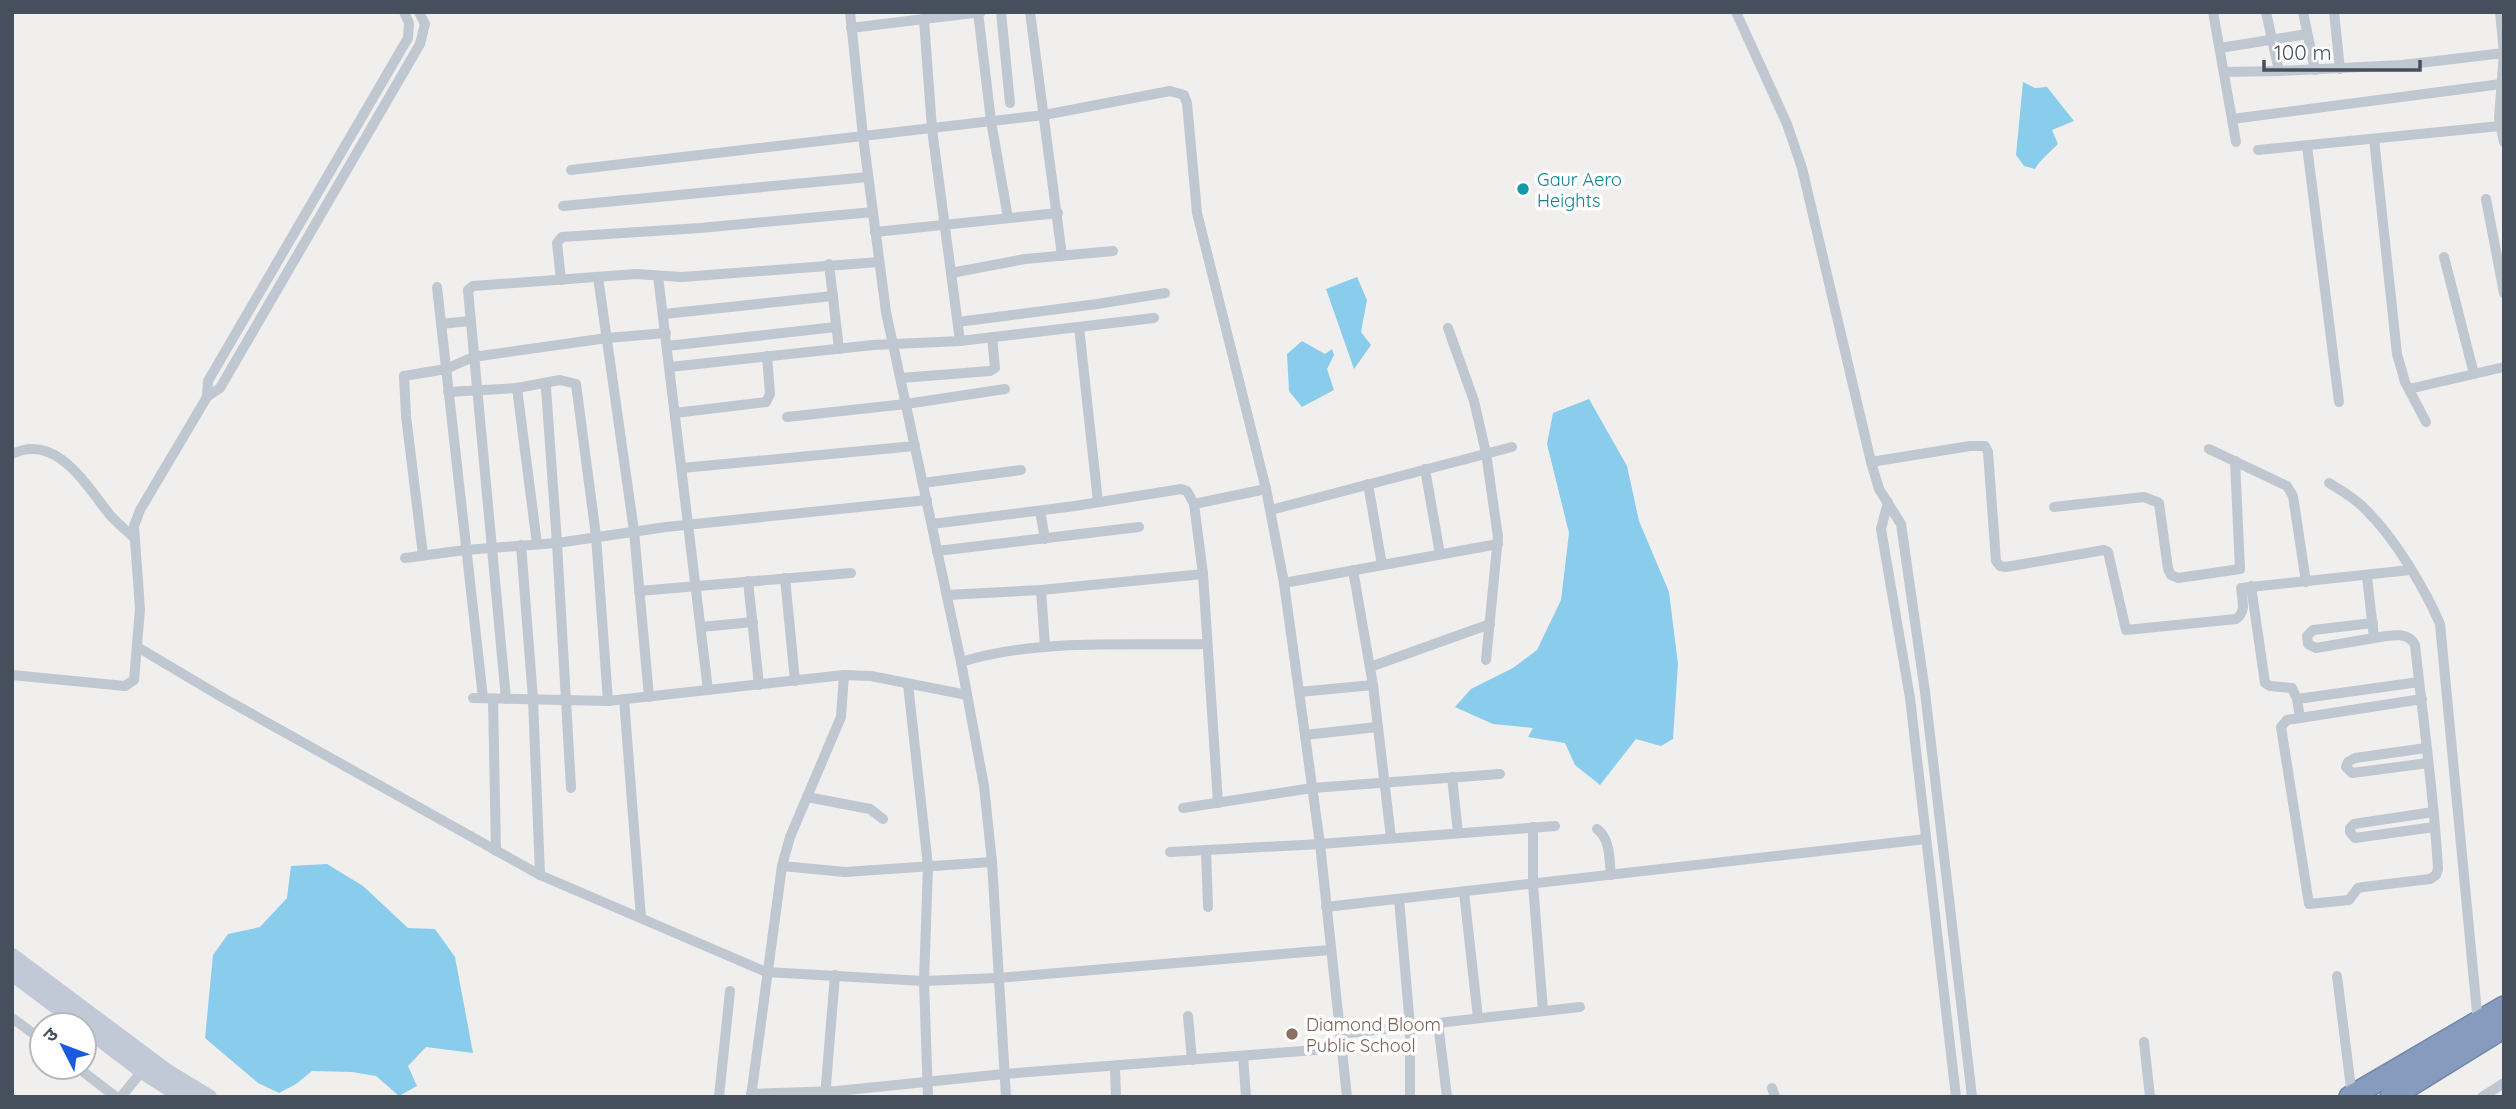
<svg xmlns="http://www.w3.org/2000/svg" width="2516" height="1109" font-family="Quicksand,'Noto Sans Devanagari',sans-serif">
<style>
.water{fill:#89ccec}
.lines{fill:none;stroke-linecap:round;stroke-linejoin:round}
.highway-casing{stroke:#7186a9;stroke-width:24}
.street{stroke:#bfc7d0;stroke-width:10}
.secondary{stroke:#c1c9d7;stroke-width:16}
.highway{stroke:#869bbd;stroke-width:21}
.culture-dot{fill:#0f9aa8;stroke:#fff;stroke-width:2.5}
.education-dot{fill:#8d6e63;stroke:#fff;stroke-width:2.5}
.labels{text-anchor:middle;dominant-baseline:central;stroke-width:7;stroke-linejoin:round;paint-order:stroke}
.culture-label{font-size:18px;fill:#0d838f;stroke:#fff;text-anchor:start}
.education-label{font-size:18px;fill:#785e54;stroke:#fff;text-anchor:start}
</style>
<rect width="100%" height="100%" fill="#f1eeee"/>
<g class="water">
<path d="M2023 82 2035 88 2047 87 2074 121 2052 130 2058 144C2051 151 2039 161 2035 169L2024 166 2016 155Z"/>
<path d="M1357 277 1367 300 1361 332 1371 345 1354 369 1326 289Z"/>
<path d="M1302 341 1325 354 1332 349 1334 355 1327 369 1334 390 1302 407 1289 391 1287 354Z"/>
<path d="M1589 399 1627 466 1639 521 1669 592 1678 664 1673 739 1661 746 1636 739 1600 785 1575 765 1565 743 1528 737 1533 728 1493 724 1455 707 1471 689 1513 668 1537 650 1561 600 1569 533 1547 444 1553 413Z"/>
<path d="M327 864 363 886 408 928 435 929 455 957 473 1053 426 1047 408 1066 417 1086 399 1096 376 1076 352 1072 312 1071 296 1084 279 1093 258 1083 205 1038 213 955 228 934 260 927 287 898 291 866Z"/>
</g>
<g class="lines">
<g class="highway-casing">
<g id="highway">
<path d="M2350 1097 2504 1007"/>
<path d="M2391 1097 2504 1027"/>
</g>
</g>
<g class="street">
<path d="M850 12 863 136 886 312 961 662 984 786 992 862 1006 1097"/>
<path d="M978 12 991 121 1008 218"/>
<path d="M1001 12 1010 103"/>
<path d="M1030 12 1062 256"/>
<path d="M1736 12 1787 124 1802 168 1871 462 1879 489 1901 524 1925 692 1972 1097"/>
<path d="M2213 12 2236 142"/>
<path d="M2266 12 2279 71 2402 65 2504 53"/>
<path d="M2303 12 2315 70"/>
<path d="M2334 12 2340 69"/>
<path d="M2500 12 2504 53 2499 118 2504 142"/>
<path d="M924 20 932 129 960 341"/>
<path d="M851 28 981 12"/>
<path d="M2220 48 2307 34"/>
<path d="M2224 72 2279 71"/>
<path d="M2232 119 2501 84"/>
<path d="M2374 139 2397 354 2405 382 2426 422"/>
<path d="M2307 146 2339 402"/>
<path d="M2258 150 2500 126"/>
<path d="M571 170 1044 115 1170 91 1184 95 1187 103 1197 213 1266 489 1284 583 1320 844 1347 1097"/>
<path d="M2486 199 2504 293"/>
<path d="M563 206 868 177"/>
<path d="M875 232 1058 213"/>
<path d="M2444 257 2474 374"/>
<path d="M829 264 839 349"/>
<path d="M951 273 1025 259 1113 251"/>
<path d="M658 276 708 690"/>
<path d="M598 277 634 531 649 697"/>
<path d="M561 280 557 243 562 237 700 228 873 212"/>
<path d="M437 287 483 698"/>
<path d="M664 314 833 296"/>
<path d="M958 322 1097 304 1165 293"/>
<path d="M441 324 469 321"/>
<path d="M1079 327 1098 502"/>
<path d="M1448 328 1474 401 1486 453 1498 537 1486 660"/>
<path d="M667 346 836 327"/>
<path d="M670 367 873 345 960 341 1154 318"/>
<path d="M901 378 990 371 995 368 992 337"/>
<path d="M517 388 537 544"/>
<path d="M546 388 557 543 571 788"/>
<path d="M2409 389 2504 367"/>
<path d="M448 392 517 388 560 380 576 384 596 536 608 701"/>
<path d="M207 397 220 388 420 44 425 24 419 12"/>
<path d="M675 413 766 402 770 394 767 356"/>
<path d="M787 417 906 404 1005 389"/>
<path d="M2209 449 2287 486 2293 496 2306 582"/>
<path d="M12 454C57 432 87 487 110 515 117 523 126 530 134 538"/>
<path d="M1871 462 1970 446H1985L1988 452 1996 561 2000 566 2006 567 2104 550 2108 552 2126 630 2236 619C2247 612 2242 599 2241 588L2410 570"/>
<path d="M682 468 915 446"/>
<path d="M1425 469 1440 554"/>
<path d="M923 483 1021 470"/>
<path d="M2329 483C2342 491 2355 498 2365 509 2394 537 2424 587 2440 624L2478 1023"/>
<path d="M1368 484 1382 565"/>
<path d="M1888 502 1881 529 1910 698 1956 1097"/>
<path d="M1194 504 1266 489"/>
<path d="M2054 507 2144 497 2159 503 2168 569 2171 575 2178 578 2240 569 2235 461"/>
<path d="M1271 510 1512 447"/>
<path d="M1040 511 1045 539"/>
<path d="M932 524 1075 506 1181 489 1187 491 1194 504 1203 574 1218 803"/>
<path d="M521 545 533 699 540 875"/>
<path d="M937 551 1139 527"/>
<path d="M423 555 406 416 404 376 446 369 473 357 607 338 666 333"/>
<path d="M405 558 465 550 557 543 666 527 927 500"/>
<path d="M1353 570 1373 685 1391 838"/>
<path d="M2367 577 2374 638C2388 636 2408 630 2415 645 2423 720 2434 794 2438 869L2436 875 2430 879 2363 887 2358 888 2349 900 2309 904 2281 727 2287 720 2422 699"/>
<path d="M785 578 795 681"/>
<path d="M748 581 759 685"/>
<path d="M1284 583 1498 544"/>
<path d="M2251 586 2265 683 2270 686 2292 688 2297 699"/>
<path d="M1041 590 1045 647"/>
<path d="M639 591 851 573"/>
<path d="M947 595 1041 590 1203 574"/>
<path d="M2373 623 2313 630 2307 636 2308 644 2316 648 2374 638"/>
<path d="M701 627 753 622"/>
<path d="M139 648 225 699 540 875 766 972 924 981 997 978 1330 950"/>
<path d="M961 662C1038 638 1127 646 1207 644"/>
<path d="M1370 667 1490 624"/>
<path d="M12 675 125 686 134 680 140 609 134 526 140 510 207 397 208 381 408 38 409 23 404 12"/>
<path d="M908 684 928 866 924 981 928 1097"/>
<path d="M1299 692 1373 685"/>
<path d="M473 698 608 701 844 675 871 676 967 695"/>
<path d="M493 699 496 851"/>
<path d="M506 699 468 290 473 286 636 274 682 277 879 262"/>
<path d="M624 699 641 918"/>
<path d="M2300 718 2297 699 2419 682"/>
<path d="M1305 735 1377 727"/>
<path d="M2426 748 2355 758 2348 762 2346 767 2352 773 2428 763"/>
<path d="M1452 777 1458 833"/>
<path d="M807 797 870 809 883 819"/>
<path d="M1183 808 1312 788 1500 774"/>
<path d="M2433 812 2354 824 2350 828V832L2355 838 2434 827"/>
<path d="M1533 827V884L1543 1011"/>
<path d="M1597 829C1611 840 1609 859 1611 875"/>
<path d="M1206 850 1208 907"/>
<path d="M1170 852 1320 844 1555 826"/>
<path d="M782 866 845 872 992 862"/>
<path d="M1464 892 1478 1018"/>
<path d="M1399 899 1410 1026V1097"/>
<path d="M1326 907 1926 839"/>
<path d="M2337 976 2352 1096"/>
<path d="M1188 1016 1192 1060"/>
<path d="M12 1018 42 1040"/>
<path d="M1438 1023 1447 1097"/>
<path d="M1340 1034 1580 1007"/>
<path d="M2144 1042 2150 1097"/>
<path d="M1243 1056 1246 1097"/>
<path d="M77 1067 116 1097"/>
<path d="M1115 1067 1116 1097"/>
<path d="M1772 1088 1775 1097"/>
<path d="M751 1094 837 1091 1004 1074 1342 1048"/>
<path d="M121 1097 142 1071"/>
<path d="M719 1097 730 991"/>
<path d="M751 1097 782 866 790 837 841 717 844 675"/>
<path d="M825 1097 835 975"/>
<path d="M2482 1097 2504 1083"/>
</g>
<g class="secondary">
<path d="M12 956 166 1071 209 1097"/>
<path d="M12 973 81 1025"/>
<path d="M84 1027 142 1071 183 1097"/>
</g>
<use href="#highway" class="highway"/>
</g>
<circle class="culture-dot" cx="1523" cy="189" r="7"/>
<circle class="education-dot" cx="1292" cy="1034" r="7"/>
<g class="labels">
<g class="culture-label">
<text x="1537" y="179">Gaur Aero<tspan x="1537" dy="21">Heights</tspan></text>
</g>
<g class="education-label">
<text x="1306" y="1024">Diamond Bloom<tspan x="1306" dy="21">Public School</tspan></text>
</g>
</g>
<rect width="2516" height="1109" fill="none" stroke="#464f5c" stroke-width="28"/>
<g transform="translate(63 1046) rotate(312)"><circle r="33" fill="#ffffff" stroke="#b5b9be" stroke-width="2"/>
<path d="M0-5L12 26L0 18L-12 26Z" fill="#195ae0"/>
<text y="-10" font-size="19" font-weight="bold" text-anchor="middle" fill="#464f5c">उ</text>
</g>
<path d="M2264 60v10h156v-10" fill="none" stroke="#464f5c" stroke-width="3.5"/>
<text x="2274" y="60" font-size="21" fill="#464f5c" stroke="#ffffff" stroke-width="5" paint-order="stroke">100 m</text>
</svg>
